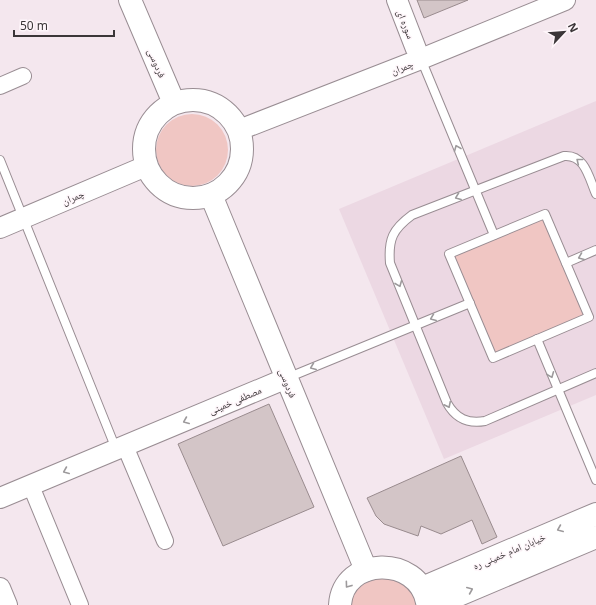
<svg xmlns="http://www.w3.org/2000/svg" width="596" height="605" font-family="'Noto Sans','Noto Naskh Arabic',sans-serif">
<style>
.built{fill:#ecd8e3}
.green{fill:#f0c6c3}
.building{fill:#d3c5c7;stroke:#998b8e}
.lines{fill:none;stroke-linecap:round;stroke-linejoin:round}
.service-casing{stroke:#998d93;stroke-width:10}
.minor-casing{stroke:#998d93;stroke-width:18}
.tertiary-casing{stroke:#998d93;stroke-width:22}
.secondary-casing{stroke:#998d93;stroke-width:24}
.primary-casing{stroke:#998d93;stroke-width:24}
.service{stroke:#fff;stroke-width:8}
.minor{stroke:#fff;stroke-width:16}
.tertiary{stroke:#fff;stroke-width:20}
.secondary{stroke:#fff;stroke-width:22}
.primary{stroke:#fff;stroke-width:22}
.oneway{stroke:#9d9a9c}
.labels{text-anchor:middle;dominant-baseline:central;stroke-width:3;stroke-linejoin:round;paint-order:stroke}
.street-label{font-size:10px;fill:#3b3638;stroke:#fef6fa}
</style>
<rect width="100%" height="100%" fill="#f4e7ee"/>
<path class="built" d="M596 101V395L444 459 339 209Z"/>
<g class="green">
<circle cx="192" cy="150" r="36"/>
<path d="M545 214 589 317 493 358 449 254Z"/>
<path d="M368 576 403 578 421 605H346L351 593Z"/>
</g>
<g class="building">
<path d="M417 0H468L424 18Z"/>
<path d="M269 404 314 507 223 546 178 444Z"/>
<path d="M461 456 497 537 482 544 472 520 441 534 421 526 418 536 384 524 376 516 367 498Z"/>
</g>
<g class="lines">
<g class="service-casing">
<g id="service">
<path d="M421 59 494 235"/>
<path d="M0 160 116 449"/>
<path d="M596 194C589 178 585 154 564 156L412 215C393 229 388 239 390 263L447 403C456 419 468 424 485 421L596 373"/>
<path d="M545 214 589 317 493 358 449 254Z"/>
<path d="M566 263 596 250"/>
<path d="M537 339 596 480"/>
<path d="M287 378 470 303"/>
</g>
</g>
<g class="minor-casing">
<g id="minor">
<path d="M0 86 23 76"/>
<path d="M125 446 165 541"/>
<path d="M31 486 80 605"/>
</g>
</g>
<g class="tertiary-casing">
<g id="tertiary">
<path d="M397 0 416 49"/>
<path d="M239 130 421 59 565 0"/>
<path d="M0 228 146 166"/>
<path d="M0 498 287 378"/>
<path d="M0 588 7 605"/>
</g>
</g>
<g class="secondary-casing">
<g id="secondary">
<path d="M130 0 174 103"/>
<circle cx="193" cy="149" r="49"/>
<path d="M211 195 366 570"/>
</g>
</g>
<g class="primary-casing">
<g id="primary">
<path d="M422 588 596 514"/>
<path d="M340 605C343 556 418 555 427 602"/>
<path d="M435 605 596 537"/>
</g>
</g>
<use href="#service" class="service"/>
<use href="#minor" class="minor"/>
<use href="#tertiary" class="tertiary"/>
<use href="#secondary" class="secondary"/>
<use href="#primary" class="primary"/>
</g>
<defs><path id="oneway-chevron" d="M-2-3.5L2.5 0L-2 3.5" fill="none" stroke-width="1.6" stroke-linecap="round" stroke-linejoin="round"/></defs>
<g class="oneway">
<use href="#oneway-chevron" transform="translate(457 148) rotate(-112)"/>
<use href="#oneway-chevron" transform="translate(579 161) rotate(-141)"/>
<use href="#oneway-chevron" transform="translate(458 197) rotate(159)"/>
<use href="#oneway-chevron" transform="translate(581 257) rotate(158)"/>
<use href="#oneway-chevron" transform="translate(399 284) rotate(68)"/>
<use href="#oneway-chevron" transform="translate(433 318) rotate(158)"/>
<use href="#oneway-chevron" transform="translate(313 367) rotate(158)"/>
<use href="#oneway-chevron" transform="translate(551 375) rotate(68)"/>
<use href="#oneway-chevron" transform="translate(448 405) rotate(64)"/>
<use href="#oneway-chevron" transform="translate(186 421) rotate(157)"/>
<use href="#oneway-chevron" transform="translate(66 471) rotate(157)"/>
<use href="#oneway-chevron" transform="translate(560 529) rotate(157)"/>
<use href="#oneway-chevron" transform="translate(348 585) rotate(126)"/>
<use href="#oneway-chevron" transform="translate(470 590) rotate(-23)"/>
</g>
<g class="labels">
<g class="street-label">
<text transform="translate(406 24) rotate(68)">سوره ای</text>
<text transform="translate(157 63) rotate(67)">فردوسی</text>
<text transform="translate(402 67) rotate(-21)">چمران</text>
<text transform="translate(73 197) rotate(-23)">چمران</text>
<text transform="translate(288 383) rotate(68)">فردوسی</text>
<text transform="translate(235 400) rotate(-23)">مصطفی خمینی</text>
<text transform="translate(509 551) rotate(-23)">خیابان امام خمینی ره</text>
</g>
</g>
<g transform="translate(564 32) rotate(64)" stroke="#fef6fa" stroke-width="3" paint-order="stroke">
<path d="M0-3L7 15L0 10L-7 15Z" fill="#3b3638"/>
<text y="-6" font-size="11" font-weight="bold" text-anchor="middle" fill="#3b3638">N</text>
</g>
<path d="M14 30v6h100v-6" fill="none" stroke="#3b3638" stroke-width="2"/>
<text x="20" y="30" font-size="12" fill="#3b3638" stroke="#fef6fa" stroke-width="3" paint-order="stroke">50 m</text>
</svg>
